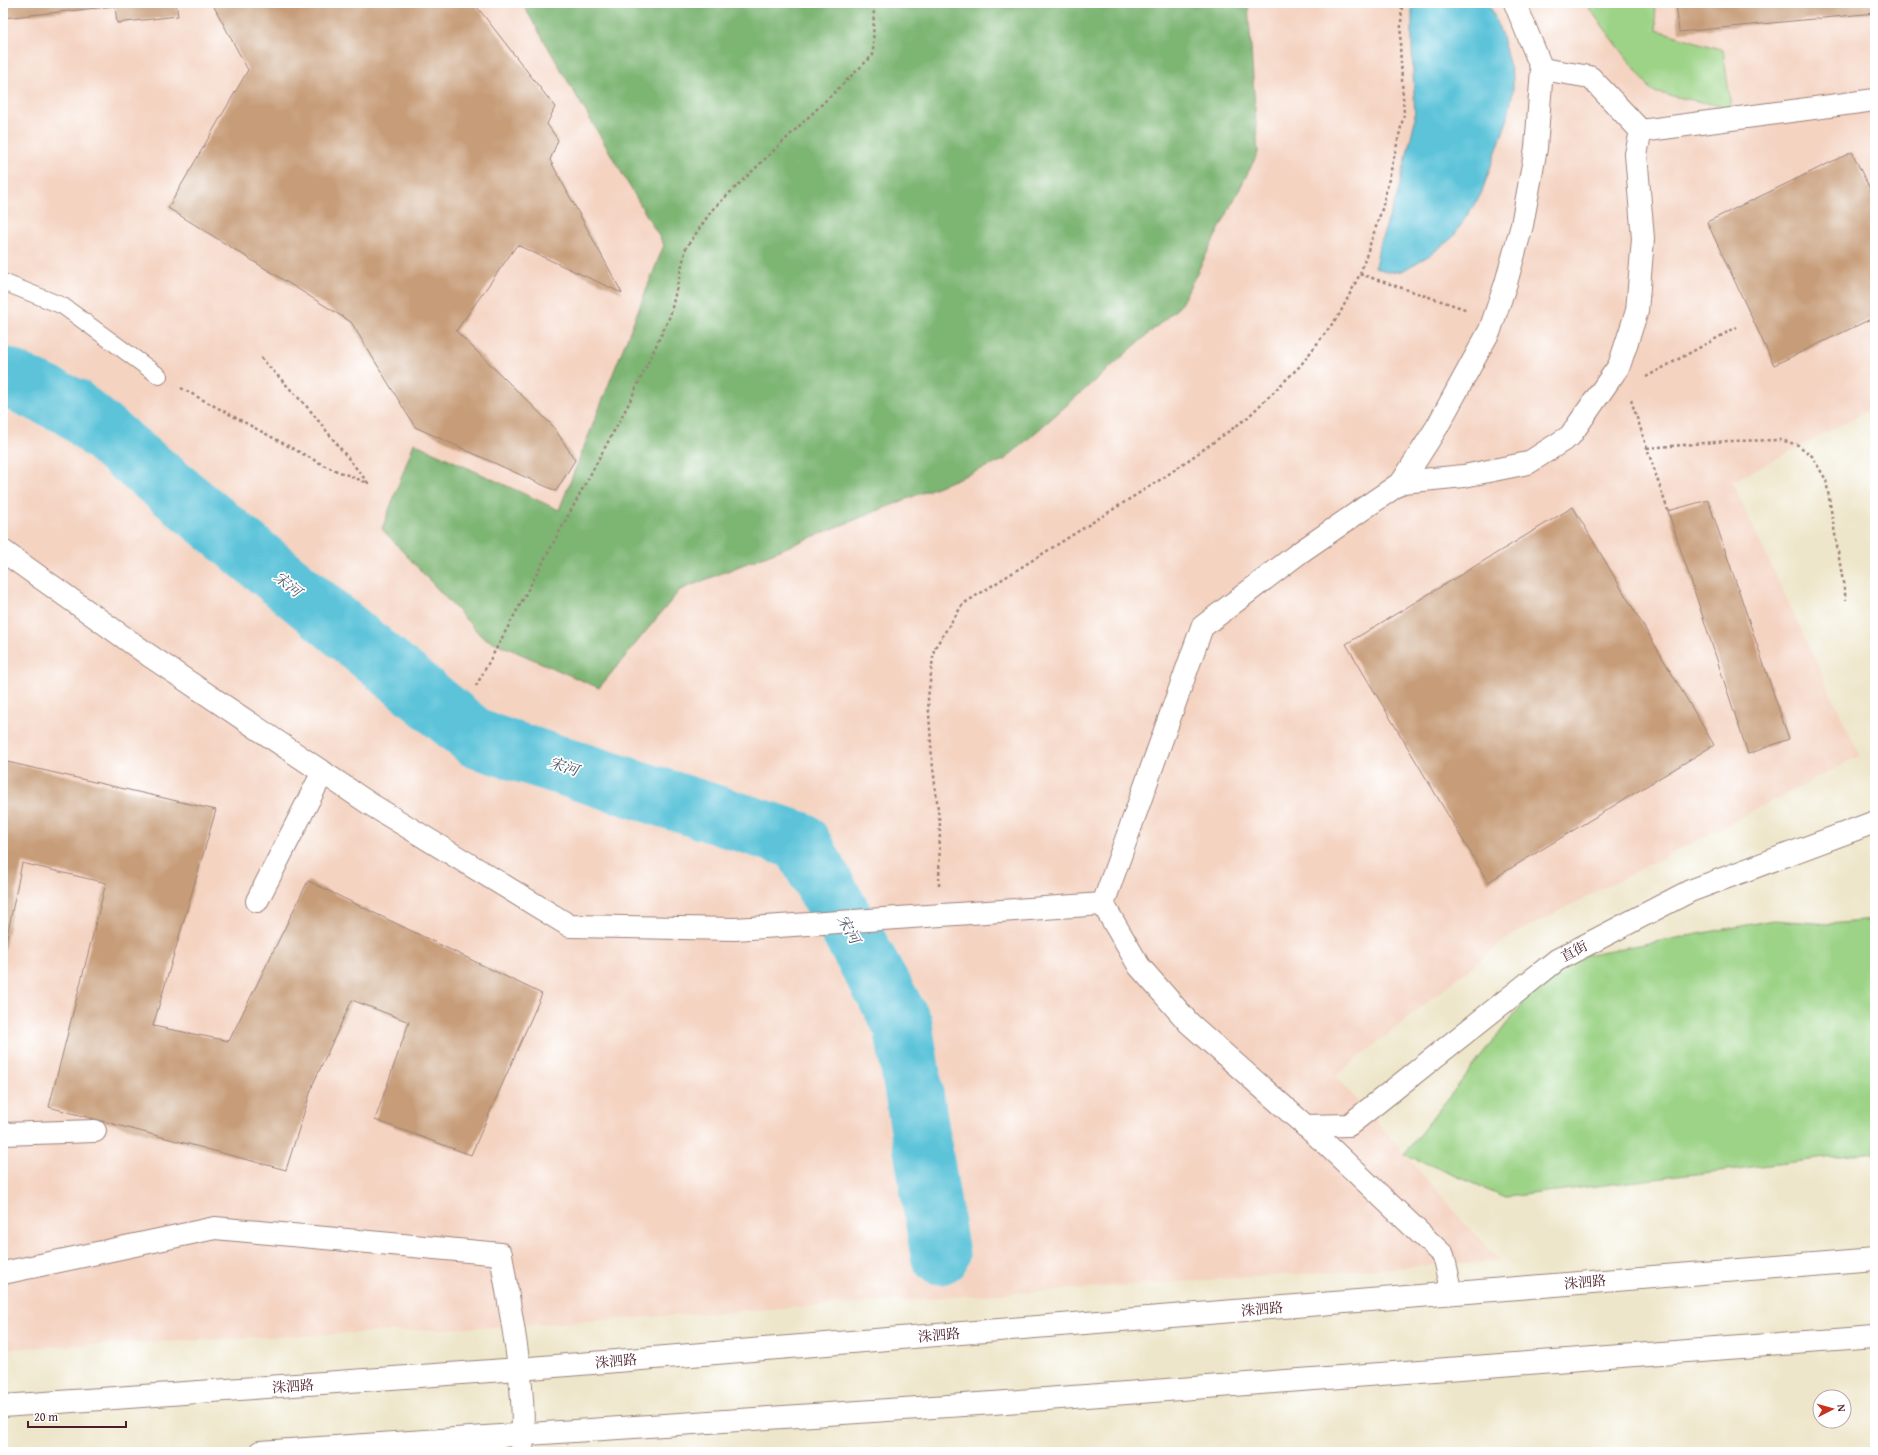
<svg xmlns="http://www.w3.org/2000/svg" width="1878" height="1455" font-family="'Gentium Book Plus','Noto Serif SC',serif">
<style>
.built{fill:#f4d3c1}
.green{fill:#9cd386;stroke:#737958}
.forest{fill:#7db573;stroke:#646a4f}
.water{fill:#5cc3d9;stroke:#537182}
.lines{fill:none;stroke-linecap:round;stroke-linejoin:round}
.river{stroke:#5cc3d9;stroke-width:59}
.building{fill:#c79d79}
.lane-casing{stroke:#9c827a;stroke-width:18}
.street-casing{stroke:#9c827a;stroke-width:24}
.primary-casing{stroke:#9c827a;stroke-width:24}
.path{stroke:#9c827a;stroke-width:2.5;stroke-dasharray:3 3;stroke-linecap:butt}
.lane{stroke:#fff;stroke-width:16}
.street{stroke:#fff;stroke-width:22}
.primary{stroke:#fff;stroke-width:22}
.labels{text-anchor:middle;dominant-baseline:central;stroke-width:3.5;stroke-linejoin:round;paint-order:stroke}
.street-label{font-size:14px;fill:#4a1f2b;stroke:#fff}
.water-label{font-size:15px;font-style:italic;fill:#505868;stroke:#fff}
</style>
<rect width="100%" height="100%" fill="#fff"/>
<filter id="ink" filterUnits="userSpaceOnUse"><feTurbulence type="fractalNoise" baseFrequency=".025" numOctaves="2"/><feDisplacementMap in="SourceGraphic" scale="8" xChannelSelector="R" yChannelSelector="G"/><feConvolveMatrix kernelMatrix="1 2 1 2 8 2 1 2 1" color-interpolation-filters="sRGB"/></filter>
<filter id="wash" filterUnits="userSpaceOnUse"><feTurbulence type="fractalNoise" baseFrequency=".012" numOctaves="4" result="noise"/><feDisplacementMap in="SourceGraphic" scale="16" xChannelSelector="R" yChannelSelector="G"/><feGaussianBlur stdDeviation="0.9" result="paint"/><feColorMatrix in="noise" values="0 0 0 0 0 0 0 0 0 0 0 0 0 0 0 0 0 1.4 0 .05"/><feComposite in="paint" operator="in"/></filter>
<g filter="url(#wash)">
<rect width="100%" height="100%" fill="#eee6ca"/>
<path class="built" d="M3 3H1875V407L1732 482 1860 756 1507 938 1336 1076 1499 1261 512 1326 3 1349Z"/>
<g class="green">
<path d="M1585 3H1654L1657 30 1723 50 1731 108 1653 92Z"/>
<path d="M1774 920 1828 924 1875 920V1152L1506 1197 1404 1154 1557 960Z"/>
</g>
<path class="forest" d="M522 3H1248L1258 153 1180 306 1004 460 680 590 599 688 482 637 382 529 414 443 559 510 664 245Z"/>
<path class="water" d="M1412 3H1489L1501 33 1513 78V90L1508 118 1481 194 1453 237 1430 255 1402 271 1388 272 1375 267 1379 246 1397 196 1415 120 1412 47Z"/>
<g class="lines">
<path class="river" d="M3 376 72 407 477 739 800 841 903 1025 940 1255"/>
</g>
<g id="blocks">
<g class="building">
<path d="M3 3H176L178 16 117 23 115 6 3 18Z"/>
<path d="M212 3H474L555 107 547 124 558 140 550 160 622 293 517 245 456 331 553 426 575 460 556 491 415 427 351 322 168 208 248 70Z"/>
<path d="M1676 3H1875V13L1679 32Z"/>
<path d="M1852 152 1875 200V317L1774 365 1707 222Z"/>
<path d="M1708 500 1789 739 1748 754 1668 511Z"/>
<path d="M1573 507 1714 745 1488 882 1346 644Z"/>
<path d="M3 761 216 810 153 1026 229 1041 308 881 542 994 471 1155 375 1120 409 1022 352 1000 313 1084 286 1170 49 1107 106 883 22 863 3 956Z"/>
</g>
</g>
</g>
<g filter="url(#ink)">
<use href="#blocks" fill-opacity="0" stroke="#9c827a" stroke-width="1"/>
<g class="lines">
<g class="lane-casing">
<path id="lane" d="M3 282 63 306 159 376"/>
</g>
<g class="street-casing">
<g id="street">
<path d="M1641 131 1875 100"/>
<path d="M1402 482 1464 476 1528 463 1570 436 1619 366 1637 311 1643 239 1636 154 1641 131 1590 77 1542 69"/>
<path d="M3 551 150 656 370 804 570 926 735 929 1103 904"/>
<path d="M257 901 323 772"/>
<path d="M1305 1126 1349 1125 1557 960 1690 891 1875 822"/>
<path d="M3 1134 95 1131"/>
<path d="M3 1273 215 1228 501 1254C511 1319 527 1387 522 1452"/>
<path d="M1452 1293 1443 1255 1325 1143 1189 1023 1139 966 1103 904 1202 627 1299 553 1402 482 1437 427 1490 330 1506 283 1522 225 1536 148 1542 69 1515 3"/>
</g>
</g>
<g class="primary-casing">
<g id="primary">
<path d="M3 1406 518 1369 1875 1259"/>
<path d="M260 1452 993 1403 1875 1337"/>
</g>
</g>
<g class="path">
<path d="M1360 274 1468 310"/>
<path d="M1646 377 1737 327"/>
<path d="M181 388 327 467 368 483 309 409 259 356"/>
<path d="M1631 400 1668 511"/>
<path d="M1647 448 1728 441 1781 440 1798 445 1812 456 1826 480 1846 600"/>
<path d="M476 686 628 405 670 316 686 248 712 210 873 55 874 3"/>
<path d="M939 886 940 826 932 759 928 698 934 649 963 604 1166 476 1246 419 1300 366 1339 315 1360 274 1382 209 1404 114 1400 46 1402 3"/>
</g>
<use href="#lane" class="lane"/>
<use href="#street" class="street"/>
<use href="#primary" class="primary"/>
</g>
</g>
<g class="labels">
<g class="street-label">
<text transform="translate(1574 951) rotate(-28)">直街</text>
<text transform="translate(1585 1282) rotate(-5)">洙泗路</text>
<text transform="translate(1262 1309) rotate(-5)">洙泗路</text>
<text transform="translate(939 1335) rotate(-5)">洙泗路</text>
<text transform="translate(616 1361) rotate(-5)">洙泗路</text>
<text transform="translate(293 1386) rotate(-4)">洙泗路</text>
</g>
<g class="water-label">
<text transform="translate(288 584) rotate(39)">宋河</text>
<text transform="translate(564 766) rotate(18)">宋河</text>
<text transform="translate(849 929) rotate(61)">宋河</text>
</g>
</g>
<rect width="1878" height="1455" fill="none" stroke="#fff" stroke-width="16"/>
<g transform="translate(1832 1409) rotate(84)"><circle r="19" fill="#ffffff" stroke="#b7a5aa"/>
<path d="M0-3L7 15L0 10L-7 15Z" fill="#c8321e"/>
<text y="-6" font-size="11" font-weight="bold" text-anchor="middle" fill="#4a1f2b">N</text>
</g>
<path d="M28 1421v6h98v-6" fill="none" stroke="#4a1f2b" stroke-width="2"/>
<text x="34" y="1421" font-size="12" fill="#4a1f2b" stroke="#ffffff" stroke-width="3" paint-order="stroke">20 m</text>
</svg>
